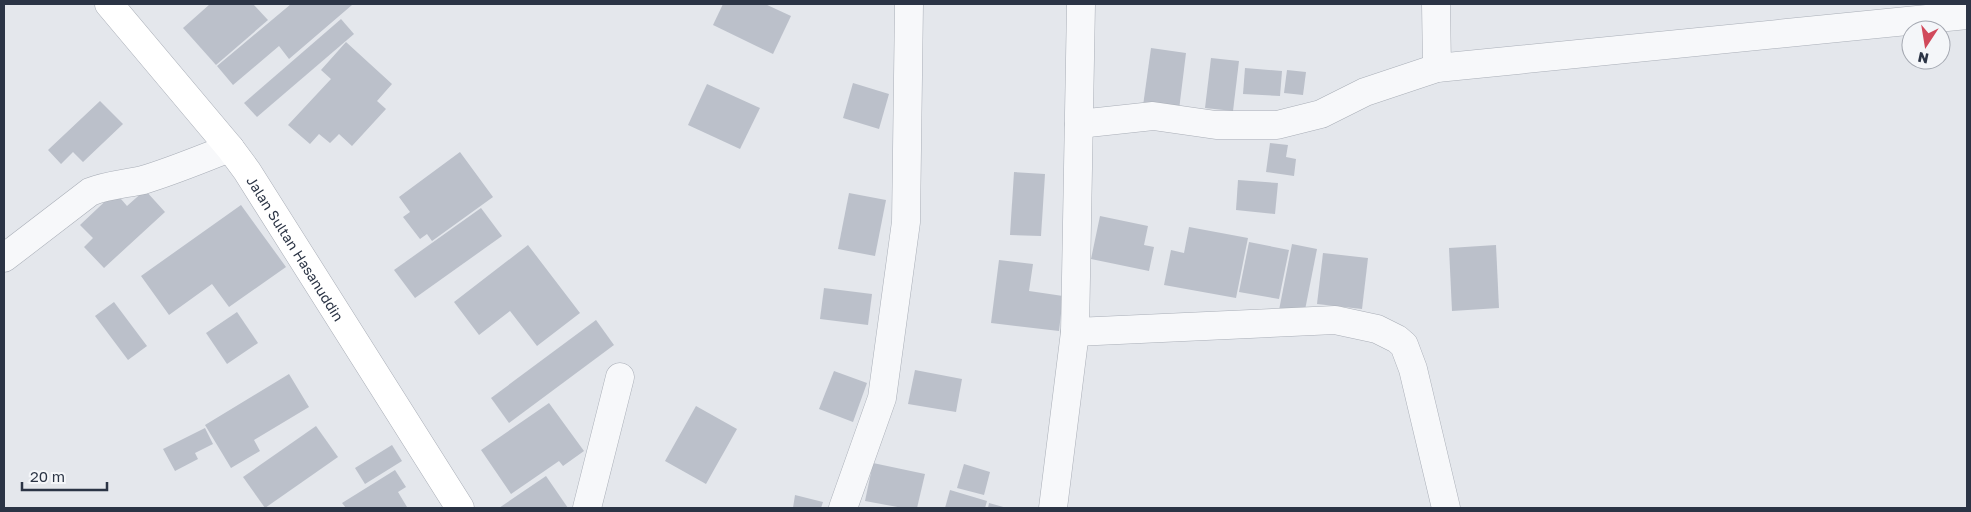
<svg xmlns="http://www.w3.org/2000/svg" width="1971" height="512" font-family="'Golos Text',sans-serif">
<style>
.building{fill:#bbc0ca}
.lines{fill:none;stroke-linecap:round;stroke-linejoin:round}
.street-casing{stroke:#a9aeb7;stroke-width:29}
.secondary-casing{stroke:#a9aeb7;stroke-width:29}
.street{stroke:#f7f8fa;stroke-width:28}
.secondary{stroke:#fff;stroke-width:28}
.labels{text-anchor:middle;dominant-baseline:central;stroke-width:4;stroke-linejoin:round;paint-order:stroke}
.street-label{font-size:14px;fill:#2b3445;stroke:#f4f6f9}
</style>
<rect width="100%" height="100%" fill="#e4e7ec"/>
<g class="building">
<path d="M210 4H253L268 20 216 65 183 28Z"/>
<path d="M291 4H351L352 5 289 59 279 46 233 85 217 66Z"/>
<path d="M723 4H765L791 16 773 54 713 25Z"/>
<path d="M341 19 354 34 257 117 244 103Z"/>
<path d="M346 42 392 84 377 101 386 109 352 146 339 134 330 143 319 134 310 144 288 125 331 79 321 70Z"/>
<path d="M1151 48 1186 53 1178 118 1142 113Z"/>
<path d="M1211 58 1239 61 1233 111 1205 108Z"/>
<path d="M1245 68 1282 71 1280 96 1243 94Z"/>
<path d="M1287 70 1306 72 1303 95 1284 93Z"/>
<path d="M853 83 889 94 879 129 843 118Z"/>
<path d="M707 84 760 108 740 149 688 125Z"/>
<path d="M100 101 123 124 83 162 73 152 61 164 48 150Z"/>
<path d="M1270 143 1288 145 1286 157 1296 159 1294 176 1266 172Z"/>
<path d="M460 152 493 197 432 241 427 234 420 239 403 217 410 212 399 197Z"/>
<path d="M1014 172 1045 174 1041 236 1010 235Z"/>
<path d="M1238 180 1278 183 1275 214 1236 210Z"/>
<path d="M145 190 165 212 104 268 84 247 93 238 80 225 115 192 127 206Z"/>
<path d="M849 193 886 200 875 256 838 249Z"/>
<path d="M241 205 286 267 229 307 212 284 169 315 141 276Z"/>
<path d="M481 208 502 236 415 298 394 270Z"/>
<path d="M1100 216 1148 226 1144 245 1154 247 1149 271 1091 259Z"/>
<path d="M1189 227 1248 238 1236 298 1164 285 1171 250 1184 253Z"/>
<path d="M1249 242 1289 250 1279 299 1239 292Z"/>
<path d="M1292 244 1317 249 1304 315 1279 310Z"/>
<path d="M528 245 580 313 537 346 510 311 479 335 454 302Z"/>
<path d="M1496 245 1499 308 1452 311 1449 248Z"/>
<path d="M1323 253 1368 258 1362 309 1317 304Z"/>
<path d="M999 260 1033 264 1029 291 1063 296 1059 331 991 323Z"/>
<path d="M824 288 872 294 868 325 820 319Z"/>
<path d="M114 302 147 346 128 360 95 316Z"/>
<path d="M237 312 258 343 227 364 206 333Z"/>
<path d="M596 320 614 345 509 423 491 398Z"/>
<path d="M915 370 962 379 956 412 908 404Z"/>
<path d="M834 371 867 383 853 422 819 409Z"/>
<path d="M289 374 309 407 254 440 260 451 231 468 205 425Z"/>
<path d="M549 403 584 451 563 466 559 461 511 494 481 450Z"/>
<path d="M696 406 737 429 706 484 665 461Z"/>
<path d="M316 426 338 457 265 508 243 477Z"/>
<path d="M205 428 213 444 195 453 198 459 175 471 163 449Z"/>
<path d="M392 445 402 461 365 484 355 468Z"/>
<path d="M873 463 925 474 917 508H903L865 501Z"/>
<path d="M964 464 990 472 984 495 957 488Z"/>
<path d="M395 470 406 487 398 492 407 507 405 508H346L342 503Z"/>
<path d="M546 476 568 508H499Z"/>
<path d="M950 490 987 501 985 508H945Z"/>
<path d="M795 495 823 502 821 508H793Z"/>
<path d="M989 503 1007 508H988Z"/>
</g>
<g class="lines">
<g class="street-casing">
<g id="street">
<path d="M1436 4 1437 68"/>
<path d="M1079 124 1153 116 1216 125H1277L1321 114 1365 92 1437 68 1967 15"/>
<path d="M4 258 90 192C107 185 125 184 143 180 173 171 201 159 230 148"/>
<path d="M1075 332 1335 320 1377 329 1397 339 1404 345 1413 369 1446 508"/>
<path d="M587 508 620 377"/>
<path d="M843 508 882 398 906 222 909 4"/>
<path d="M1053 508 1075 332 1081 4"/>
</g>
</g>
<g class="secondary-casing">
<g id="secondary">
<path id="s1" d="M109 4 230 148 247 171 460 508"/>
</g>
</g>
<use href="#street" class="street"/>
<use href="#secondary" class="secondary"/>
</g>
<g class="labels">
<g class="street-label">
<text stroke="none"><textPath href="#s1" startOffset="308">Jalan Sultan Hasanuddin</textPath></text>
</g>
</g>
<rect width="1971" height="512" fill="none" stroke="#2b3445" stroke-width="10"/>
<g transform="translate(1926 45) rotate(192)"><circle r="24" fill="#f4f6f9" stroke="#a4a8b1"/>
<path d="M0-4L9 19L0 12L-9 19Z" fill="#d1495b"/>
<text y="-8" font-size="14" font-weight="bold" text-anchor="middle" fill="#2b3445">N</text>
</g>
<path d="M22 482v8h85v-8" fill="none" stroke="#2b3445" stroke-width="2.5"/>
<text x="30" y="482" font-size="15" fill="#2b3445" stroke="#f4f6f9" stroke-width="4" paint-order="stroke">20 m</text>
</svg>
